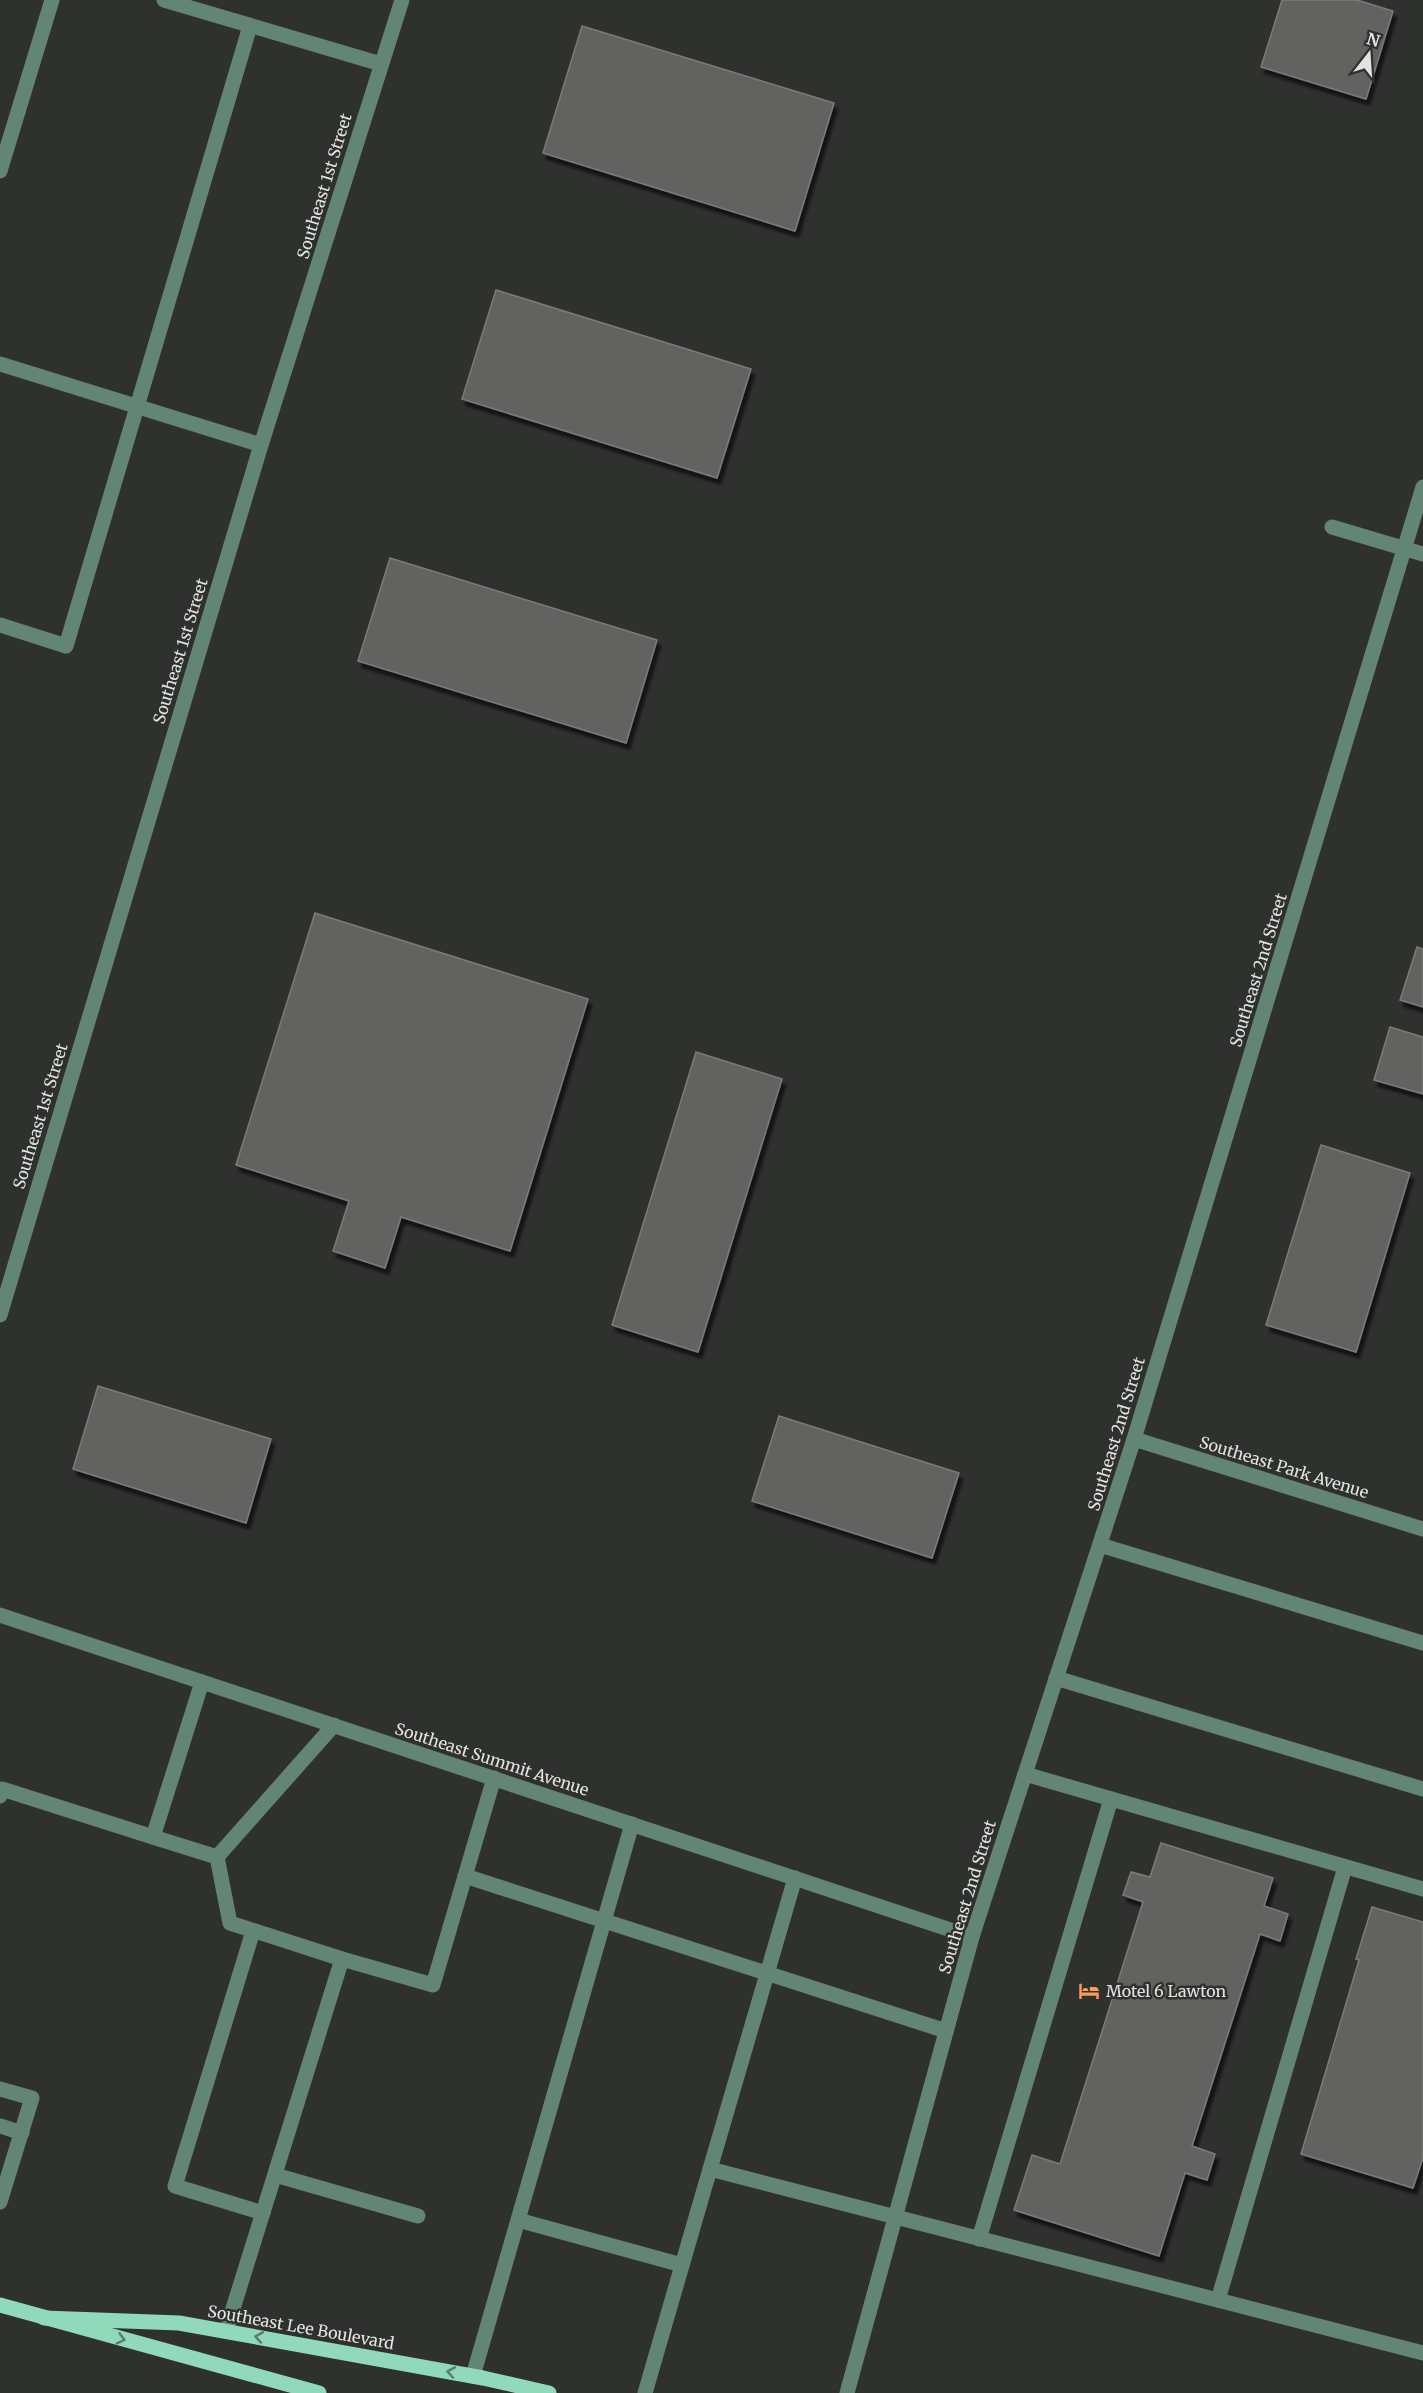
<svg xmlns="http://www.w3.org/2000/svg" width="1423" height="2393" font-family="Merriweather,serif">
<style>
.building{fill:#626461;stroke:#797b78;stroke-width:1.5;filter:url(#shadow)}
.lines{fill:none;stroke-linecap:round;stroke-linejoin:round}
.minor{stroke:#628576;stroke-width:15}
.major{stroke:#90d9bb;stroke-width:15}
.oneway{stroke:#5b7d6e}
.labels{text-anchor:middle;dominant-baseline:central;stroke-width:5;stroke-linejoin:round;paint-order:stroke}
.street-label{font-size:16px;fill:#e2e4e2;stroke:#2f312f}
.poi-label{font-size:16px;fill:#e2e4e2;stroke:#2f312f;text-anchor:start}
</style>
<defs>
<filter id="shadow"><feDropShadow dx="3.5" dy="6" stdDeviation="1.5" flood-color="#0009"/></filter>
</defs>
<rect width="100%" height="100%" fill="#2f312f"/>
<g class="building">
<path d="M1282 0H1357L1393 11 1366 99 1261 67Z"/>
<path d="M582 26 834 103 795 231 543 153Z"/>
<path d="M496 290 751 369 717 478 462 399Z"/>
<path d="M390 558 657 640 626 743 358 661Z"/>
<path d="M315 913 588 999 510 1251 401 1217 385 1268 333 1251 349 1201 236 1165Z"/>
<path d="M1417 947 1423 949V1007L1400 1000Z"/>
<path d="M1390 1027 1423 1037V1094L1374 1080Z"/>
<path d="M696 1052 782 1079 698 1352 612 1325Z"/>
<path d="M1321 1145 1410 1173 1356 1352 1266 1325Z"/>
<path d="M98 1386 271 1439 246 1523 73 1469Z"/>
<path d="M779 1416 959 1473 932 1558 752 1501Z"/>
<path d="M1161 1843 1273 1878 1264 1906 1288 1914 1280 1941 1260 1934 1192 2146 1215 2154 1207 2180 1185 2173 1159 2256 1014 2210 1032 2155 1060 2164 1143 1902 1123 1895 1131 1872 1150 1877Z"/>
<path d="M1372 1907 1423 1922V2158L1413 2188 1301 2154 1359 1960 1356 1959Z"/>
</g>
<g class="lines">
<g class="minor">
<path d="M164 0 381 64"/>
<path d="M0 171 52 0"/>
<path d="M0 364 261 445"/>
<path d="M1332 527 1423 554"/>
<path d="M0 625 66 646 250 26"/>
<path d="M0 1315 261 445 402 0"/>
<path d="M1134 1439 1423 1529"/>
<path d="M1100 1545 1423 1643"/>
<path d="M0 1615 972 1937"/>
<path d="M1056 1678 1423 1789"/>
<path d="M1025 1774 1423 1889"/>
<path d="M0 1796 2 1789 153 1837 202 1682"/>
<path d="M153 1837 217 1857 230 1923 342 1959"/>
<path d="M217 1857 334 1725"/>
<path d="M465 1876 946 2031"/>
<path d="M253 1931 175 2186 263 2213"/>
<path d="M0 2089 32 2098 0 2202"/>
<path d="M0 2126 22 2133"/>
<path d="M710 2169 795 1878"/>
<path d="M275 2175 418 2216"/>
<path d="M518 2220 682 2265"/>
<path d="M979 2239 1111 1799"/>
<path d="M1218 2300 1345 1867"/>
<path d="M226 2331 342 1959 433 1985 494 1778"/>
<path d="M473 2376 632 1824"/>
<path d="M645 2393 710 2169 1423 2353"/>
<path d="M847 2393 972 1937 1134 1439 1423 487"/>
</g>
<g class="major">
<path d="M0 2305 319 2393"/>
<path d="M44 2318 179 2323 483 2378 549 2393"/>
</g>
</g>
<defs><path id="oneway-chevron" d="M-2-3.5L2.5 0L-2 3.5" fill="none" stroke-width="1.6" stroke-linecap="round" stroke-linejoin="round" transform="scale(1.5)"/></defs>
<g class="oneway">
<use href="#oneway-chevron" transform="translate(259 2337) rotate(-170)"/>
<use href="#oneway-chevron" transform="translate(121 2339) rotate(15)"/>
<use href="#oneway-chevron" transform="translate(451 2372) rotate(-170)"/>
</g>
<defs>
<g id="hotel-bare" transform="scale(1.62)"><path d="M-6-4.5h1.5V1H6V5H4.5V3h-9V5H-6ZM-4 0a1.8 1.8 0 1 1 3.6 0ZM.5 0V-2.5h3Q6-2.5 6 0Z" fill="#ff9b5a" stroke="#2f312f" stroke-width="2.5" paint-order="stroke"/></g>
</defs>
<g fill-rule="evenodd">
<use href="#hotel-bare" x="1089" y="1991"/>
</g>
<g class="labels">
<g class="street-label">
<text transform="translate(324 186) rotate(-73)">Southeast 1st Street</text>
<text transform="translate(180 651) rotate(-73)">Southeast 1st Street</text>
<text transform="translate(1258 970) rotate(-73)">Southeast 2nd Street</text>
<text transform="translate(40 1116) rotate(-73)">Southeast 1st Street</text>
<text transform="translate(1116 1434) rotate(-73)">Southeast 2nd Street</text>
<text transform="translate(1284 1467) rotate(17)">Southeast Park Avenue</text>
<text transform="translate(492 1759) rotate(18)">Southeast Summit Avenue</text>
<text transform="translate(967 1897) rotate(-73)">Southeast 2nd Street</text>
<text transform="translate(301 2327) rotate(10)">Southeast Lee Boulevard</text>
</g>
<g class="poi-label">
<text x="1106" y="1991">Motel 6 Lawton</text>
</g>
</g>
<g transform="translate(1369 54) rotate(17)" stroke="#2f312f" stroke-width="4.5" paint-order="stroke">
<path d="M0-4.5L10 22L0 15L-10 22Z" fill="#e2e4e2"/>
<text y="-9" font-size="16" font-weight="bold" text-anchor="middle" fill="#e2e4e2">N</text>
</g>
</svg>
